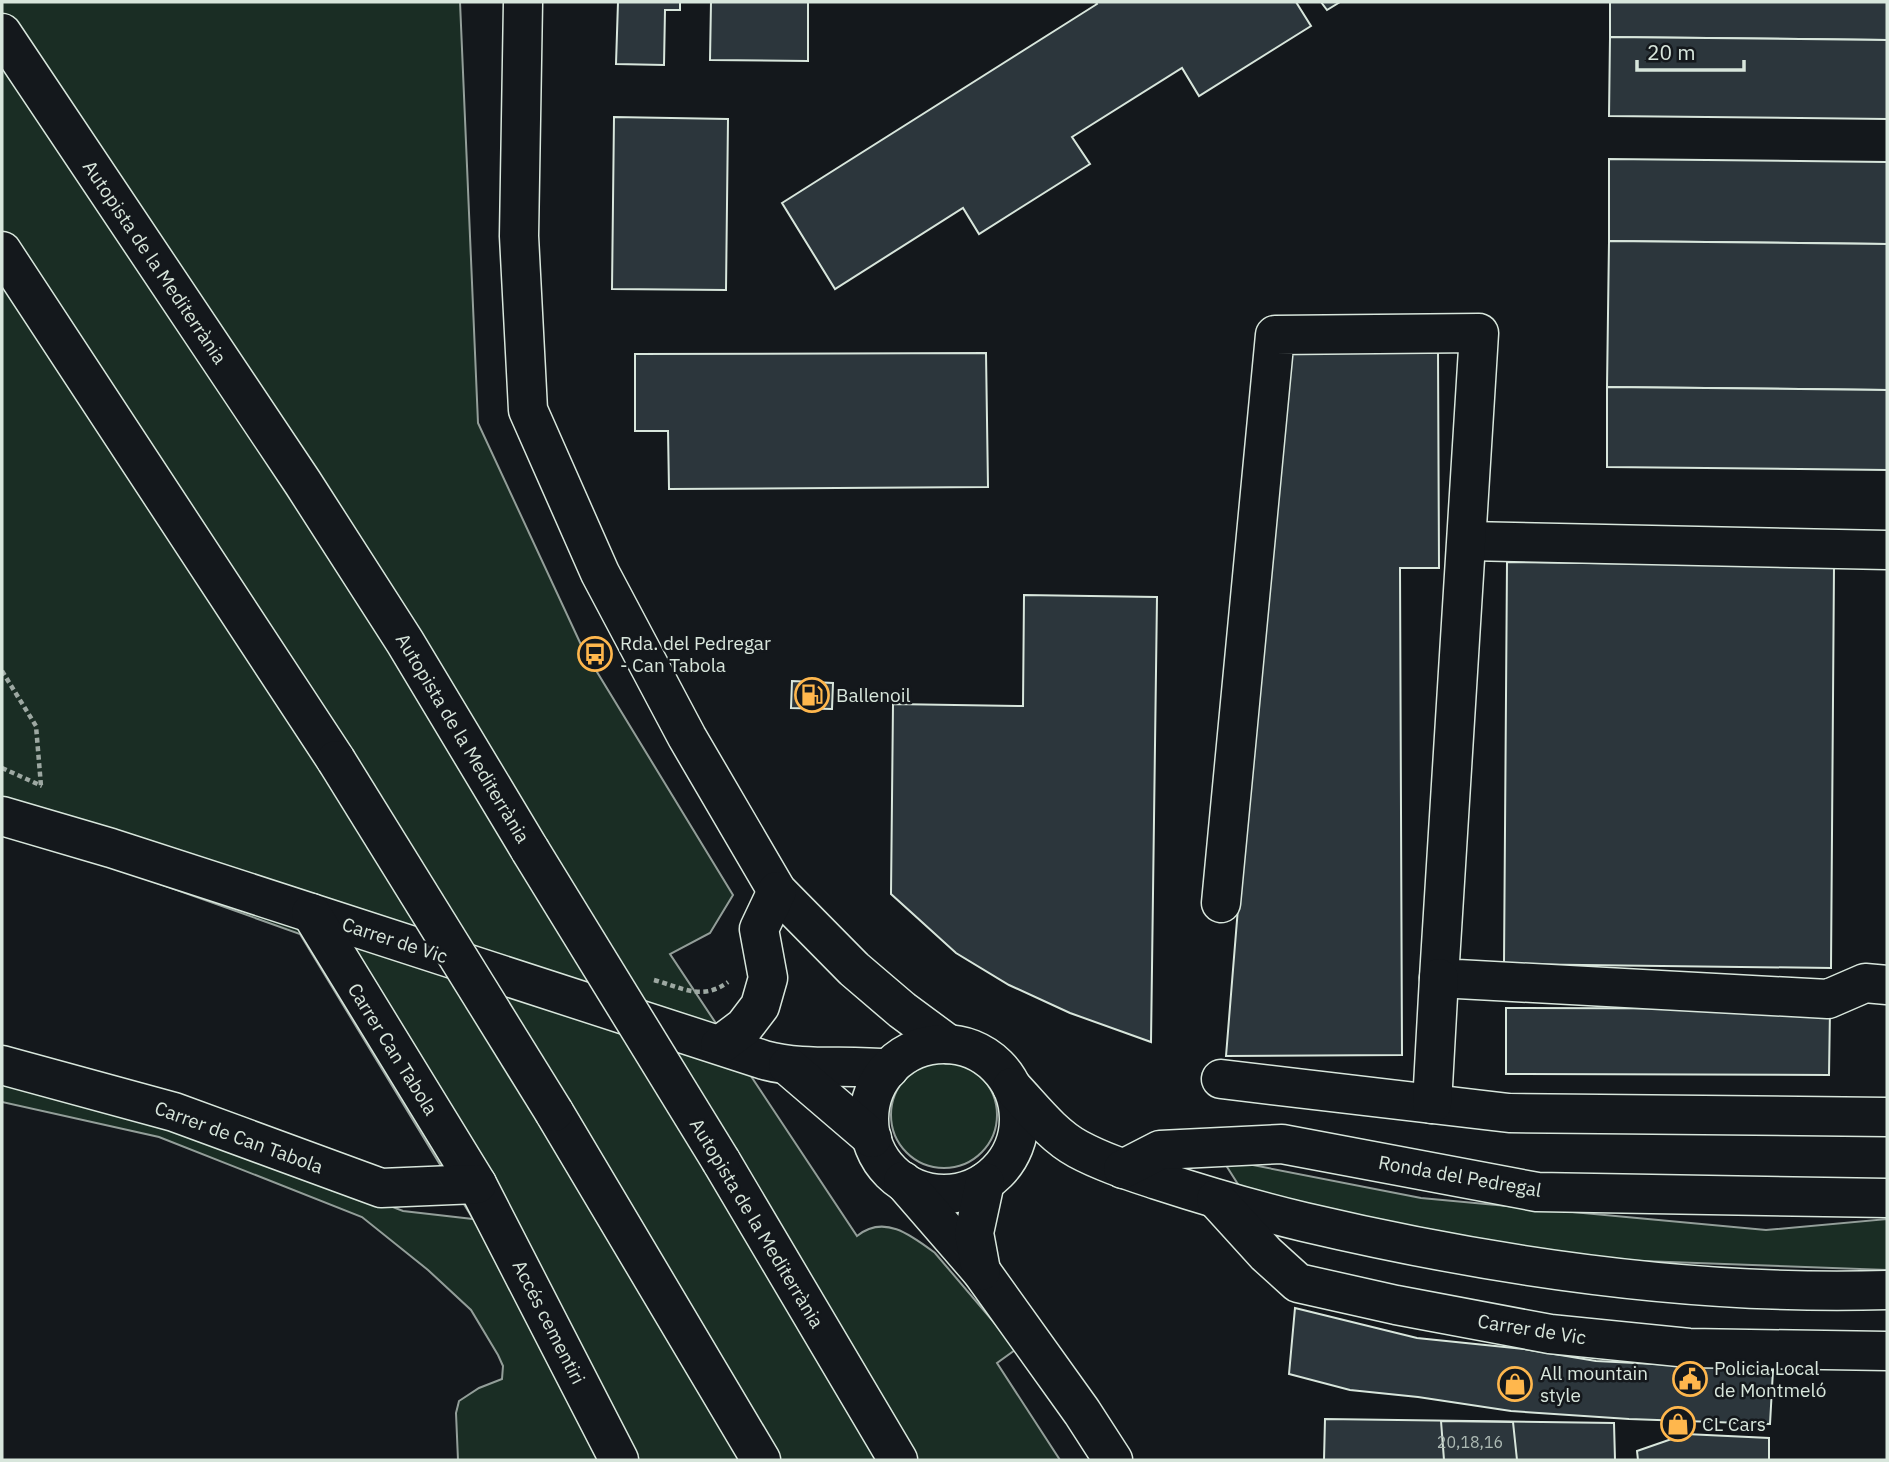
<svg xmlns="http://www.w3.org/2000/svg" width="1889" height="1462" font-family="'IBM Plex Sans',sans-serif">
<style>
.green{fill:#1a2d24;stroke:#939e99;stroke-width:2}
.building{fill:#2c363c;stroke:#d8e6dc;stroke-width:2}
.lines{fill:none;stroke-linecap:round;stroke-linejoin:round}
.minor-casing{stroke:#d8e6dc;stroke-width:41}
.highway-casing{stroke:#d8e6dc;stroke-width:41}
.path{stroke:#9da8a2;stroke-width:4.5;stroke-dasharray:5 3.5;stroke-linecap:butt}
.minor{stroke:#14181c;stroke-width:38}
.highway{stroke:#14181c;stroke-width:38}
.highway-bridge-casing{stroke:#d8e6dc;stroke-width:41;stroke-linecap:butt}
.highway-bridge{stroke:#14181c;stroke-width:38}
.labels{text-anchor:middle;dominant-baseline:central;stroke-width:5;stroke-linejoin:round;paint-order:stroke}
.number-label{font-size:16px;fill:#adbab4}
.street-label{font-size:19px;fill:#d8e6dc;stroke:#14181c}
.poi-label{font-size:19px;fill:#d8e6dc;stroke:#14181c;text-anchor:start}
</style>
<rect width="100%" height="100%" fill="#14181c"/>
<g class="green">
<path d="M2 2H460L478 423 583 649 733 895 710 933 670 954 857 1236C884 1214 911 1235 935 1253L1009 1340 1015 1350 997 1363 1060 1460H458L456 1413 459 1401 479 1388 502 1379 503 1366 498 1355 471 1310 428 1270 362 1217 159 1137 2 1102V1083L166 1119 403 1211 473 1219 300 934 56 847 2 832Z"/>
<circle cx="944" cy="1115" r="53"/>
<path d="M1222 1159 1421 1198 1766 1230 1887 1219V1270L1504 1256 1248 1200Z"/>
</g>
<g class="building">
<path d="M618 2H680V10H665L664 65 616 64Z"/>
<path d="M711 2H808V61L710 60Z"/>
<path d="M1096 2H1296L1311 26 1199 96 1182 68 1072 137 1090 164 979 234 963 208 835 289 782 203 1097 4Z"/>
<path d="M1321 2H1340L1327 10Z"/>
<path d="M1610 2H1887V40L1610 37Z"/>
<path d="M1610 37 1887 40V119L1609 116Z"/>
<path d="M614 117 728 119 726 290 612 289Z"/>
<path d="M1609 159 1887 162V244L1609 241Z"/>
<path d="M1609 241 1887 244V390L1607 387Z"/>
<path d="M1438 352 1439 568H1400L1402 1055 1226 1056 1283 353Z"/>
<path d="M986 353 988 487 669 489 668 431H635V354Z"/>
<path d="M1607 387 1887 390V470L1607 467Z"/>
<path d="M1507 562 1834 566 1831 968 1504 964Z"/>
<path d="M1024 595 1157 597 1151 1042 1070 1013 1009 985 956 953 891 894 893 704 1023 706Z"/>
<path d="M792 681 833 683 832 709 791 708Z"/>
<path d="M1506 1008 1830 1009 1829 1075 1506 1074Z"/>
<path d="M1295 1308 1417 1338 1524 1349 1596 1361 1773 1370 1770 1424 1629 1419 1511 1411 1418 1397 1350 1390 1289 1374Z"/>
<path d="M1325 1419 1614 1423 1615 1460H1324Z"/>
<path d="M1441 1421 1513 1422 1517 1460H1444Z"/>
<path d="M1686 1434 1769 1438V1460H1638L1637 1451Z"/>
</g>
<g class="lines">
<g class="minor-casing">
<g id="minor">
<path d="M523 2 519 236 528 410 600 573 687 737 777 891 854 969 902 1010 948 1044"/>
<path d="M1467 541 1887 550"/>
<path d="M2 816 111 848 764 1060C805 1071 847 1064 889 1069"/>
<path d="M1221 903 1275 335 1479 333 1439 978 1828 999 1865 983 1887 985"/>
<path d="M311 913 477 1184 619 1460"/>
<circle cx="944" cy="1119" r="75"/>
<path d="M720 1045 744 1027 760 1006 768 978 759 929 777 891"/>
<path d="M2 1065 174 1112 381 1188 477 1184"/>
<path d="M788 1066 872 1138"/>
<path d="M1221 1079 1509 1113 1887 1117"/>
<path d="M1012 1087C1032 1108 1052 1135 1078 1149 1102 1162 1130 1171 1157 1180 1206 1196 1254 1210 1304 1222 1495 1267 1691 1296 1887 1290"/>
<path d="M1432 1104 1439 978"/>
<path d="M1123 1169 1160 1150 1282 1144 1537 1192 1887 1198"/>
<path d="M903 1181 981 1271 1082 1412 1113 1460"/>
<path d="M1216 1199 1266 1254 1298 1283 1396 1305 1550 1334 1689 1348 1887 1351"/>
<path d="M981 1271 974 1233 985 1182"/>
</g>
</g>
<g class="highway-casing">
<g id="highway">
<path d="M2 33 303 483 405 642 530 850"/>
<path d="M2 251 336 760"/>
<path d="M554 1112 761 1460"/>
<path d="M721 1161 898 1460"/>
</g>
</g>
<g class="path">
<path d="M2 671 36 726 41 786"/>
<path d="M2 768 42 786"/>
<path d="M654 980C683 988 702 1001 728 982"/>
</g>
<use href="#minor" class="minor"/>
<use href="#highway" class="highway"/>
<g class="highway-bridge-casing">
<g id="highway-bridge">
<path d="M336 760 554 1112"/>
<path d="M530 850 721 1161"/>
</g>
</g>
<use href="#highway-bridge" class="highway-bridge"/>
</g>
<defs>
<g id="bus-ring" transform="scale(1.75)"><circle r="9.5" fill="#14181c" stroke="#ffb74d" stroke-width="1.5"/><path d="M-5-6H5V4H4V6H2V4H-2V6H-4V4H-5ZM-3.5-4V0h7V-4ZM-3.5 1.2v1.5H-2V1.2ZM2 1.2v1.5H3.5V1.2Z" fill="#ffb74d"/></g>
<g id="fuel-ring" transform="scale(1.75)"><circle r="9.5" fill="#14181c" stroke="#ffb74d" stroke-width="1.5"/><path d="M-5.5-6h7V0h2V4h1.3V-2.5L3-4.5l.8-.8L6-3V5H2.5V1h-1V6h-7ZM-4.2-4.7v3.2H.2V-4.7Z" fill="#ffb74d"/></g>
<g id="civic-ring" transform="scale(1.75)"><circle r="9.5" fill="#14181c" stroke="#ffb74d" stroke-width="1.5"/><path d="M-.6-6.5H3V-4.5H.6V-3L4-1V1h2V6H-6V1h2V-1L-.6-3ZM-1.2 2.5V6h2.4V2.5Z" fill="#ffb74d"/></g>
<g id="shop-ring" transform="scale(1.75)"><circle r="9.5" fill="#14181c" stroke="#ffb74d" stroke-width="1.5"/><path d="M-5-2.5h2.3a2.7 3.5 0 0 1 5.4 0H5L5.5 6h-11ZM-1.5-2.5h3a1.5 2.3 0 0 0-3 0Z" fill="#ffb74d"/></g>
</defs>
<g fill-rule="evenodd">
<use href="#bus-ring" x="595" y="654"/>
<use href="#fuel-ring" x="812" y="695"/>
<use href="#civic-ring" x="1690" y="1379"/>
<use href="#shop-ring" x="1515" y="1384"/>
<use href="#shop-ring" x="1678" y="1424"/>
</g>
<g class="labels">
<g class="number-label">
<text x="1470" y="1442">20,18,16</text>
</g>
<g class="street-label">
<text transform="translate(155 262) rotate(56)">Autopista de la Mediterrània</text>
<text transform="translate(463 738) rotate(59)">Autopista de la Mediterrània</text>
<text transform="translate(395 940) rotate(18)">Carrer de Vic</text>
<text transform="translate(393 1049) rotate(58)">Carrer Can Tabola</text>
<text transform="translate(239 1137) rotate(20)">Carrer de Can Tabola</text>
<text transform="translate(1460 1176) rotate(10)">Ronda del Pedregal</text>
<text transform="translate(757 1223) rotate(59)">Autopista de la Mediterrània</text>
<text transform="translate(549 1322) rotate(63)">Accés cementiri</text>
<text transform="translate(1532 1329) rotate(9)">Carrer de Vic</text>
</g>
<g class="poi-label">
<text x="620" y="643">Rda. del Pedregar<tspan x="620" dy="22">- Can Tabola</tspan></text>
<text x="836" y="695">Ballenoil</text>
<text x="1714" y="1368">Policia Local<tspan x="1714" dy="22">de Montmeló</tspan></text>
<text x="1540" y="1373">All mountain<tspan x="1540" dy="22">style</tspan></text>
<text x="1702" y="1424">CL Cars</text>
</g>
</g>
<rect width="1889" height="1462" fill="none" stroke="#d8e6dc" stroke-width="7"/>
<path d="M1637 60v10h107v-10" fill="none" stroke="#d8e6dc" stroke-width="3.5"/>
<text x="1647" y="60" font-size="21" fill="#d8e6dc" stroke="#14181c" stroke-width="5" paint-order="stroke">20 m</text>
</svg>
